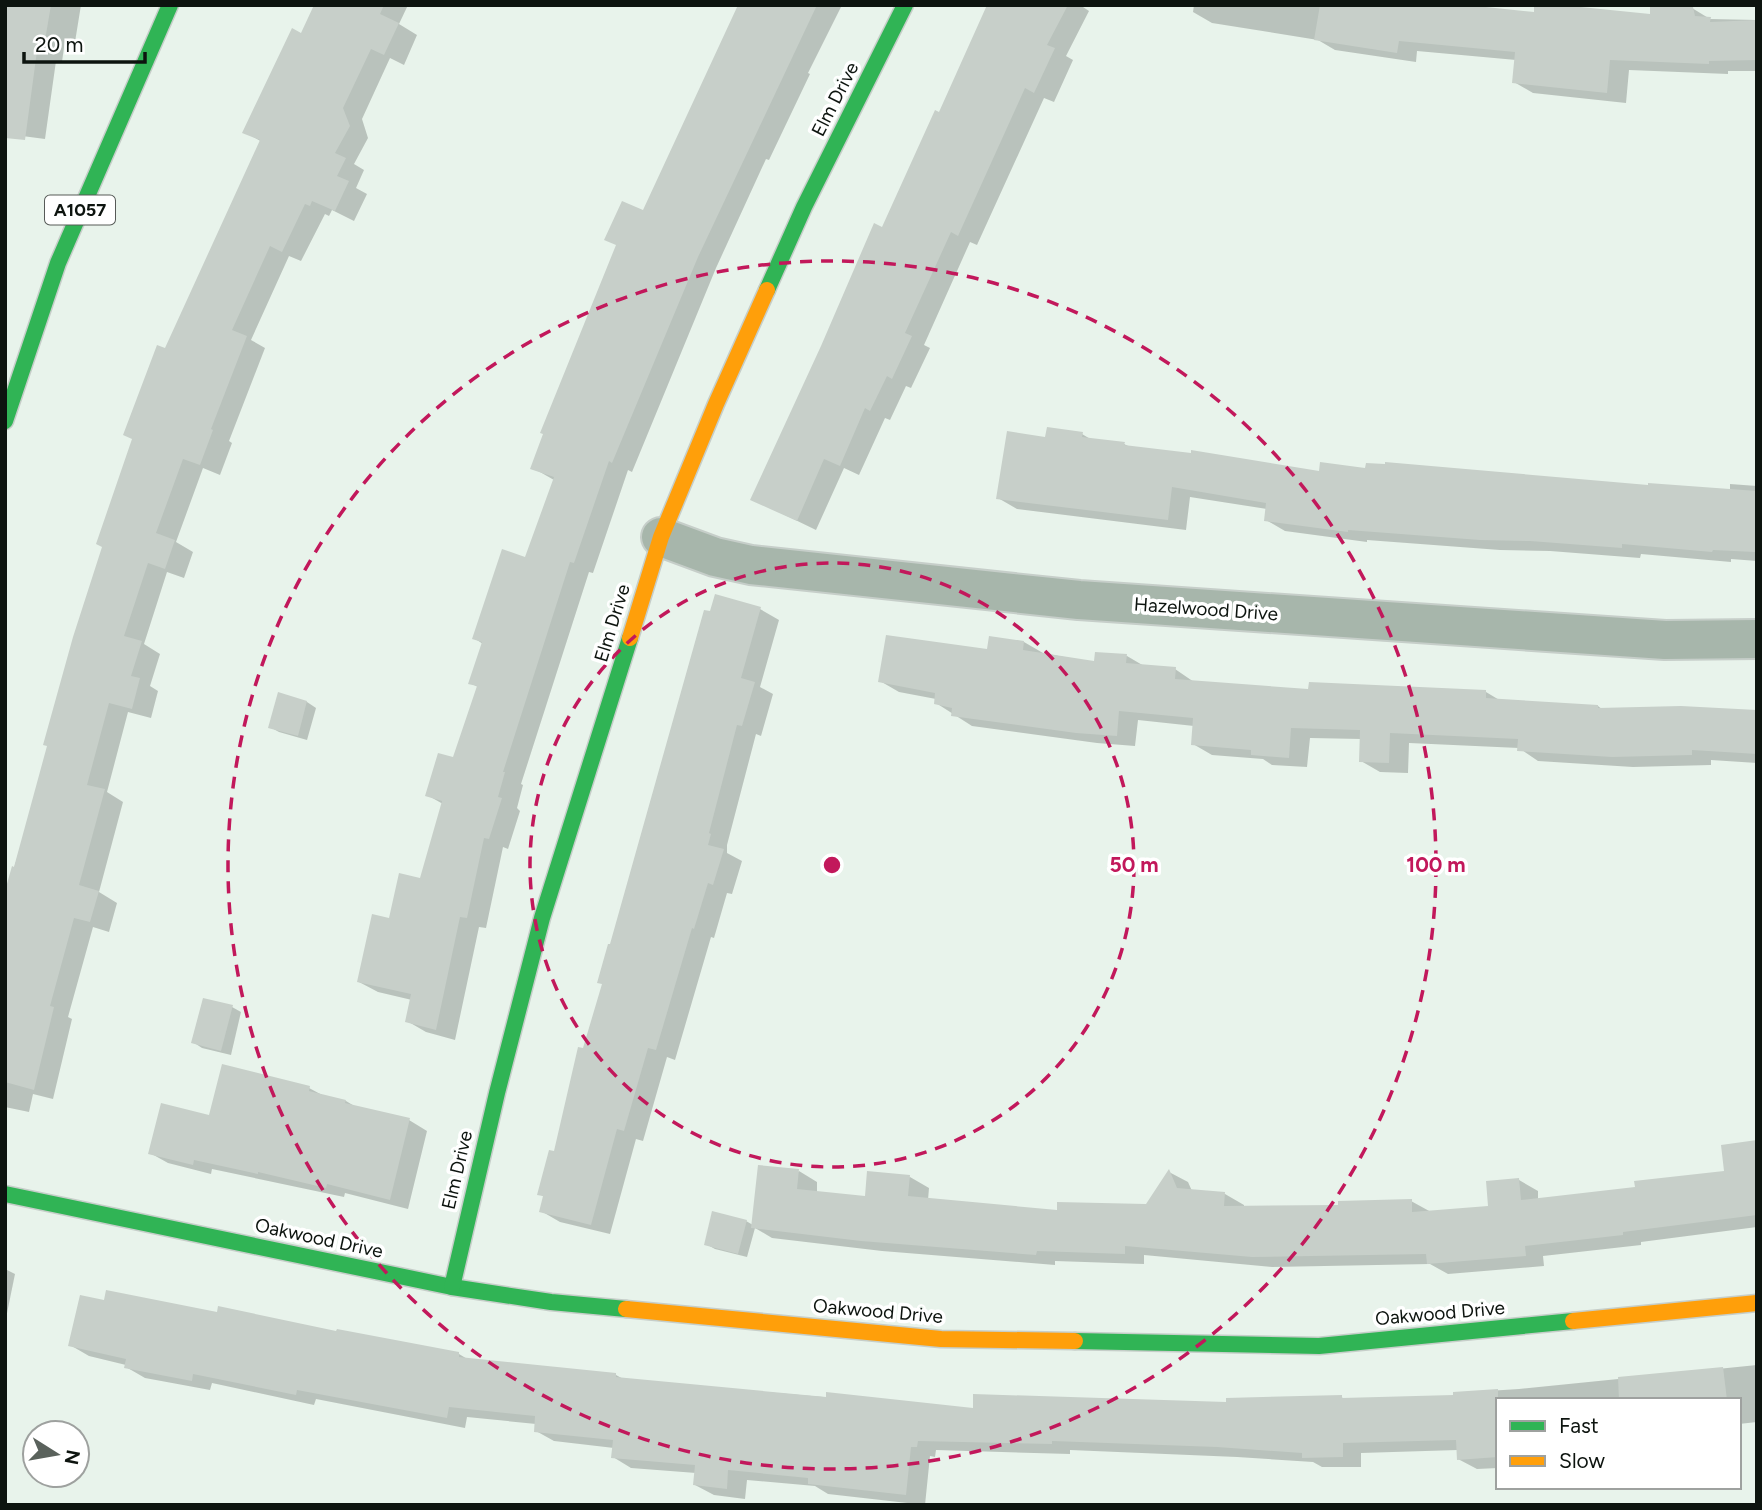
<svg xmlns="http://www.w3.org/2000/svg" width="1762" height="1510" font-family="Figtree,sans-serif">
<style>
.shadow{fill:#0003}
.building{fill:#c7cfc9}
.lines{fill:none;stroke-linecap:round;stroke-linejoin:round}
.street-casing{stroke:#c6cec9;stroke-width:42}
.fast-casing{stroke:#c6cec9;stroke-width:19}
.slow-casing{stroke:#c6cec9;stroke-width:19}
.street{stroke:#a7b6ab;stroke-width:38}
.fast{stroke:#30b455;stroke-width:16}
.slow{stroke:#ff9f0a;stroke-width:16}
.ring{fill:none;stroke:#c2185b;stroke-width:3.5;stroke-dasharray:12 9}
.labels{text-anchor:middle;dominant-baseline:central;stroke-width:7;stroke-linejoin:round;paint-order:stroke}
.shield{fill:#fff;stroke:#565a57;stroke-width:2}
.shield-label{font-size:18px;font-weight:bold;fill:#0d140f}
.street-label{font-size:19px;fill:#0d140f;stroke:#fff}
.centre{fill:#c2185b;stroke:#fff;stroke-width:3.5}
.ring-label{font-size:21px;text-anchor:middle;font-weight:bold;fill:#c2185b;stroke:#fff;stroke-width:7;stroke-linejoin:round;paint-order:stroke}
</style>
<rect width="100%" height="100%" fill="#e8f3eb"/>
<g class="shadow">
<path d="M5 5H81L75 42 65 40 62 62 56 61 45 139 7 134 5 165Z"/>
<path d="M316 5H408L399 24 417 35 404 65 390 58 362 119 368 138 354 164 364 170 356 188 367 194 354 221 332 210 329 216 325 214 301 261 289 256 251 340 265 348 229 441 232 443 220 475 203 468 176 542 193 552 184 578 167 572 144 644 160 654 150 686 158 691 151 718 128 712 107 792 123 802 99 892 117 903 109 932 93 927 68 1017 72 1019 53 1099 33 1094 29 1112 5 1107V899L166 351 262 142 245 132 302 35Z"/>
<path d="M745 5H842L808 73 810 74 769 160 766 159 716 268 632 472 628 470 593 573 589 572 521 784 523 785 517 808 520 811 508 849 503 847 486 928 479 927 455 1040 426 1032 407 1021 412 1000 378 992 359 982 390 920 421 880 443 804 427 795 454 759 478 687 470 683 483 644 474 638 526 559 554 480 533 468 643 213Z"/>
<path d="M989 5H1084L1083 7 1089 11 1066 56 1073 60 1054 102 1044 98 977 245 970 242 924 345 930 348 911 388 906 386 890 420 885 418 859 475 844 468 816 530 752 499 939 114Z"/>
<path d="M1194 5H1449L1535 14 1652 16 1692 8 1710 19 1757 20V71H1728V74L1629 70 1626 103 1533 93 1514 82 1516 60 1417 51 1416 62 1335 50 1318 40 1212 23 1193 12Z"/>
<path d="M1082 434 1092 440 1124 444 1130 447 1321 473 1367 470 1730 490V484L1757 486V561L1731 559V562L1641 554 1640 558 1550 551 1500 550 1367 540V542L1285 531 1266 520 1267 509 1190 497 1186 530 1017 509 998 498 1046 439Z"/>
<path d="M760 609 779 620 760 687 773 694 761 736 756 734 727 845V853L742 861 732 894 727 893 714 938 711 937 675 1060 667 1057 643 1141 636 1139 610 1234 560 1222 541 1211 545 1197 539 1194 555 1153 584 1050Z"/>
<path d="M1024 642 1043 653 1095 663 1127 656 1144 666 1175 669 1194 682 1310 691 1486 692 1501 701 1598 706 1603 710 1757 712V763L1711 760V765L1633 767 1538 761 1519 748 1409 743 1408 773 1380 772 1361 761V739L1310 738 1307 767 1272 765 1263 759 1212 755 1193 744 1194 726 1138 720 1135 746 1097 743 972 726 936 703V699L899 692 880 681Z"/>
<path d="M279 694 307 702 316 708 307 740 279 732 270 727Z"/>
<path d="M232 1007 241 1012 231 1055 202 1048 193 1042Z"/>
<path d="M309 1088 324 1096 346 1101 356 1107 409 1120 427 1131 408 1209 345 1193 344 1197 212 1169 211 1174 168 1163 150 1153 211 1118Z"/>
<path d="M1757 1142V1227L1641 1242V1245L1543 1256 1544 1266 1448 1274 1430 1264 1272 1267 1144 1255V1264L1055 1261V1265L882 1251 772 1238 755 1228 747 1257 715 1249 706 1244 746 1221 753 1225 799 1171 817 1182V1193L867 1198 910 1177 929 1188 928 1200 1058 1212 1147 1205 1169 1172 1188 1182 1192 1191 1225 1194 1244 1205V1208L1340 1207 1411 1201 1431 1212 1490 1207 1519 1180 1538 1191V1199L1637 1188 1726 1172Z"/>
<path d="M5 1269 15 1274 5 1323Z"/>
<path d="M105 1302 219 1314 459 1354 469 1360 616 1375 625 1380 975 1410 1227 1404 1341 1397 1347 1400 1455 1396V1393L1519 1389 1757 1365V1422L1739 1424V1400H1498V1468L1477 1469 1458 1459V1450L1361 1453V1467H1322L1313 1462 1237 1457 1070 1450V1454L936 1450 935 1457 930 1456 925 1505 828 1494 815 1486 747 1480 745 1499 714 1495 695 1485 696 1473 631 1468 613 1457 614 1448 554 1441 536 1431V1424L467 1417 465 1428 316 1399 314 1405 212 1383 210 1390 145 1378 126 1367V1365L89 1356 70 1345Z"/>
</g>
<g class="building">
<path d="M5 5H51L43 52 37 51 25 140 5 138Z"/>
<path d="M314 5H384L380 14 399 23 384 55 371 49 343 108 350 126 335 153 346 158 337 176 349 181 335 211 312 201 310 206 305 204 282 252 270 246 232 330 247 336 211 429 213 430 200 465 183 459 156 533 175 540 165 569 148 563 124 636 142 641 131 676 140 678 132 709 109 703 87 785 105 789 79 885 99 891 90 922 74 918 50 1006 54 1007 34 1090 5 1082V891L12 866 14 867 47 746 43 745 73 637 102 547 96 544 132 439 123 435 157 345 165 348 260 140 242 133 292 28 301 33Z"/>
<path d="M738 5H817L698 257 612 463 609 461 574 563 570 562 503 772H505L498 797 502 798 489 839 484 838 467 918 460 917 436 1030 405 1022 411 994 357 982 372 914 389 918 399 873 420 878 442 801 425 796 438 753 453 757 477 686 468 684 482 642 472 639 502 549 525 557 554 477 530 469 543 434 540 433 616 245 604 240 622 201 643 210Z"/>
<path d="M987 5H1068L1047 45 1055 48 1034 93 1025 88 958 236 951 232 905 333 912 336 892 379 887 376 870 411 865 408 840 466 824 459 797 521 750 500 821 346 874 223 882 227 935 110 939 112Z"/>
<path d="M1320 5H1467L1534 12V5H1561L1650 14V6L1693 7 1695 16 1711 17 1710 22 1757 20V60L1709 61V64L1610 60 1607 93 1512 83 1515 52 1399 41 1397 53 1314 40Z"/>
<path d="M1047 427 1083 432 1082 437 1125 442 1124 445 1191 453V450L1319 471 1320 462 1365 468 1366 463 1385 464V462L1648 485V483L1757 491 1755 552 1713 550 1712 552 1622 544V548L1530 541 1480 540 1348 530V532L1264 521 1266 503 1172 487 1168 520 996 499 1007 431 1045 437Z"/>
<path d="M715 594 761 607 741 678 755 682 742 726 737 725 709 833 711 834 708 845 724 849 713 885 708 883 694 929 692 928 656 1050 648 1048 624 1131 617 1129 591 1225 539 1212 543 1196 537 1195 549 1150 554 1151 578 1047 583 1048 602 984 597 983 608 944H610L704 610 710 611Z"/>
<path d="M886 635 987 649 989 636 1024 641 1023 650 1094 661 1095 652 1127 654 1126 663 1176 667 1175 679 1308 689 1309 682 1486 690V698L1598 705V708L1681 706 1757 710V754L1692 750V755L1612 757 1517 751 1518 739 1390 733 1389 763 1359 762 1360 730 1291 728 1289 758 1251 755V750L1191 745 1193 718 1119 711 1117 736 1076 733 951 716 952 708 934 704 935 693 878 682Z"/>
<path d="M278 692 307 701 298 736 268 728Z"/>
<path d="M203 998 233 1005 221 1051 191 1043Z"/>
<path d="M222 1064 310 1086 309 1091 346 1100 345 1103 410 1118 390 1200 327 1184 326 1188 258 1172V1174L194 1160 193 1165 148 1154 161 1103 209 1115Z"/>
<path d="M1757 1140V1215L1623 1232V1235L1525 1246 1526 1256 1427 1264 1426 1254 1252 1257 1125 1246V1254L1037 1251 1036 1255 861 1241 751 1228 758 1165 799 1169 797 1189 865 1196 867 1171 910 1175 908 1196 1057 1210V1202L1146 1204 1169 1169 1177 1188 1225 1192 1224 1206 1338 1205V1201L1412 1199V1212L1488 1206 1486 1181 1519 1178 1521 1200 1635 1187 1634 1181 1724 1171 1721 1145Z"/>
<path d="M712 1211 747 1220 738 1254 704 1245Z"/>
<path d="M106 1290 217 1312 218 1306 336 1331 337 1329 459 1352V1357L616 1373V1377L826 1397V1392L973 1408V1394L1226 1402V1398L1342 1395V1398L1453 1395V1392L1498 1389V1457L1457 1460 1456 1440 1343 1443V1457L1302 1458V1453L1217 1447 1052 1441V1444L918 1441 917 1447H911L906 1495 808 1484V1478L728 1470 727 1489 693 1485 695 1465 611 1458 613 1440 534 1432 535 1416 449 1407 447 1418 297 1390 296 1395 193 1374 192 1381 124 1368 126 1359 68 1346 80 1295 104 1300Z"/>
<path d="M1723 1367 1727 1400H1619L1618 1377Z"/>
</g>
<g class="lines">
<g class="street-casing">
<path id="street" d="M661 537 715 557 751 565 1079 600 1665 640 1757 639"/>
</g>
<g class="fast-casing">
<g id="fast">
<path d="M767 290 804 207 905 5"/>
<path d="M5 421 58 263 170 5"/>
<path d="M5 1194 452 1287 551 1302 626 1309"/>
<path d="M452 1287 497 1093 542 918 630 638"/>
<path d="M1075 1341 1319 1346 1573 1321"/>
</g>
</g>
<g class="slow-casing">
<g id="slow">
<path d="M630 638 661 537 716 404 767 290"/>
<path d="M626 1309 941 1339 1075 1341"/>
<path d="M1573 1321 1757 1303"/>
</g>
</g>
<use href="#street" class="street"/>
<use href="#fast" class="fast"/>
<use href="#slow" class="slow"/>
</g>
<g class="ring">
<circle cx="832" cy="865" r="302"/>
<circle cx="832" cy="865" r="604"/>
</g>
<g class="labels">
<rect class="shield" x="45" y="195.5" width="70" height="29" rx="5"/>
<g class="shield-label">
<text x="80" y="210">A1057</text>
</g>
<g class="street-label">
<text transform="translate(835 99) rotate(-63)">Elm Drive</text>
<text transform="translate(1206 609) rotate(4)">Hazelwood Drive</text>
<text transform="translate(612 623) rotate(-73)">Elm Drive</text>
<text transform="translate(457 1170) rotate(-77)">Elm Drive</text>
<text transform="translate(319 1238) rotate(12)">Oakwood Drive</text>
<text transform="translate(878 1311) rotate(5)">Oakwood Drive</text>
<text transform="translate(1440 1313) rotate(-5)">Oakwood Drive</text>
</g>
</g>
<circle cx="832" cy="865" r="10" class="centre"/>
<g class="ring-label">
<text x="1134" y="872">50 m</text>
<text x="1436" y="872">100 m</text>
</g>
<rect width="1762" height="1510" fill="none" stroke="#0d140f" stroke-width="14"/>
<rect x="1496" y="1398" width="245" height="91" fill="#ffffff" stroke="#9ea19f" stroke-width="2"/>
<rect x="1510" y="1421" width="35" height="10" fill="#30b455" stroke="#9ea19f" stroke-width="2"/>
<text x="1559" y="1433" font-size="21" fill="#0d140f">Fast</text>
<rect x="1510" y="1456" width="35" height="10" fill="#ff9f0a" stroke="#9ea19f" stroke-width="2"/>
<text x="1559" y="1468" font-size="21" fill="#0d140f">Slow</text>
<g transform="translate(56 1454) rotate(101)"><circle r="33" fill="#ffffff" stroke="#9ea19f" stroke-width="2"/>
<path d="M0-5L12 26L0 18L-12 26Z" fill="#5a625c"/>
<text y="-10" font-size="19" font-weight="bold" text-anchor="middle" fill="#0d140f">N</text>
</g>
<path d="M24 52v10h121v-10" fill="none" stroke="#0d140f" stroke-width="3.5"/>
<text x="35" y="52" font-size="21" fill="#0d140f" stroke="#ffffff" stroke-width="5" paint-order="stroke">20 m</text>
</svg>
